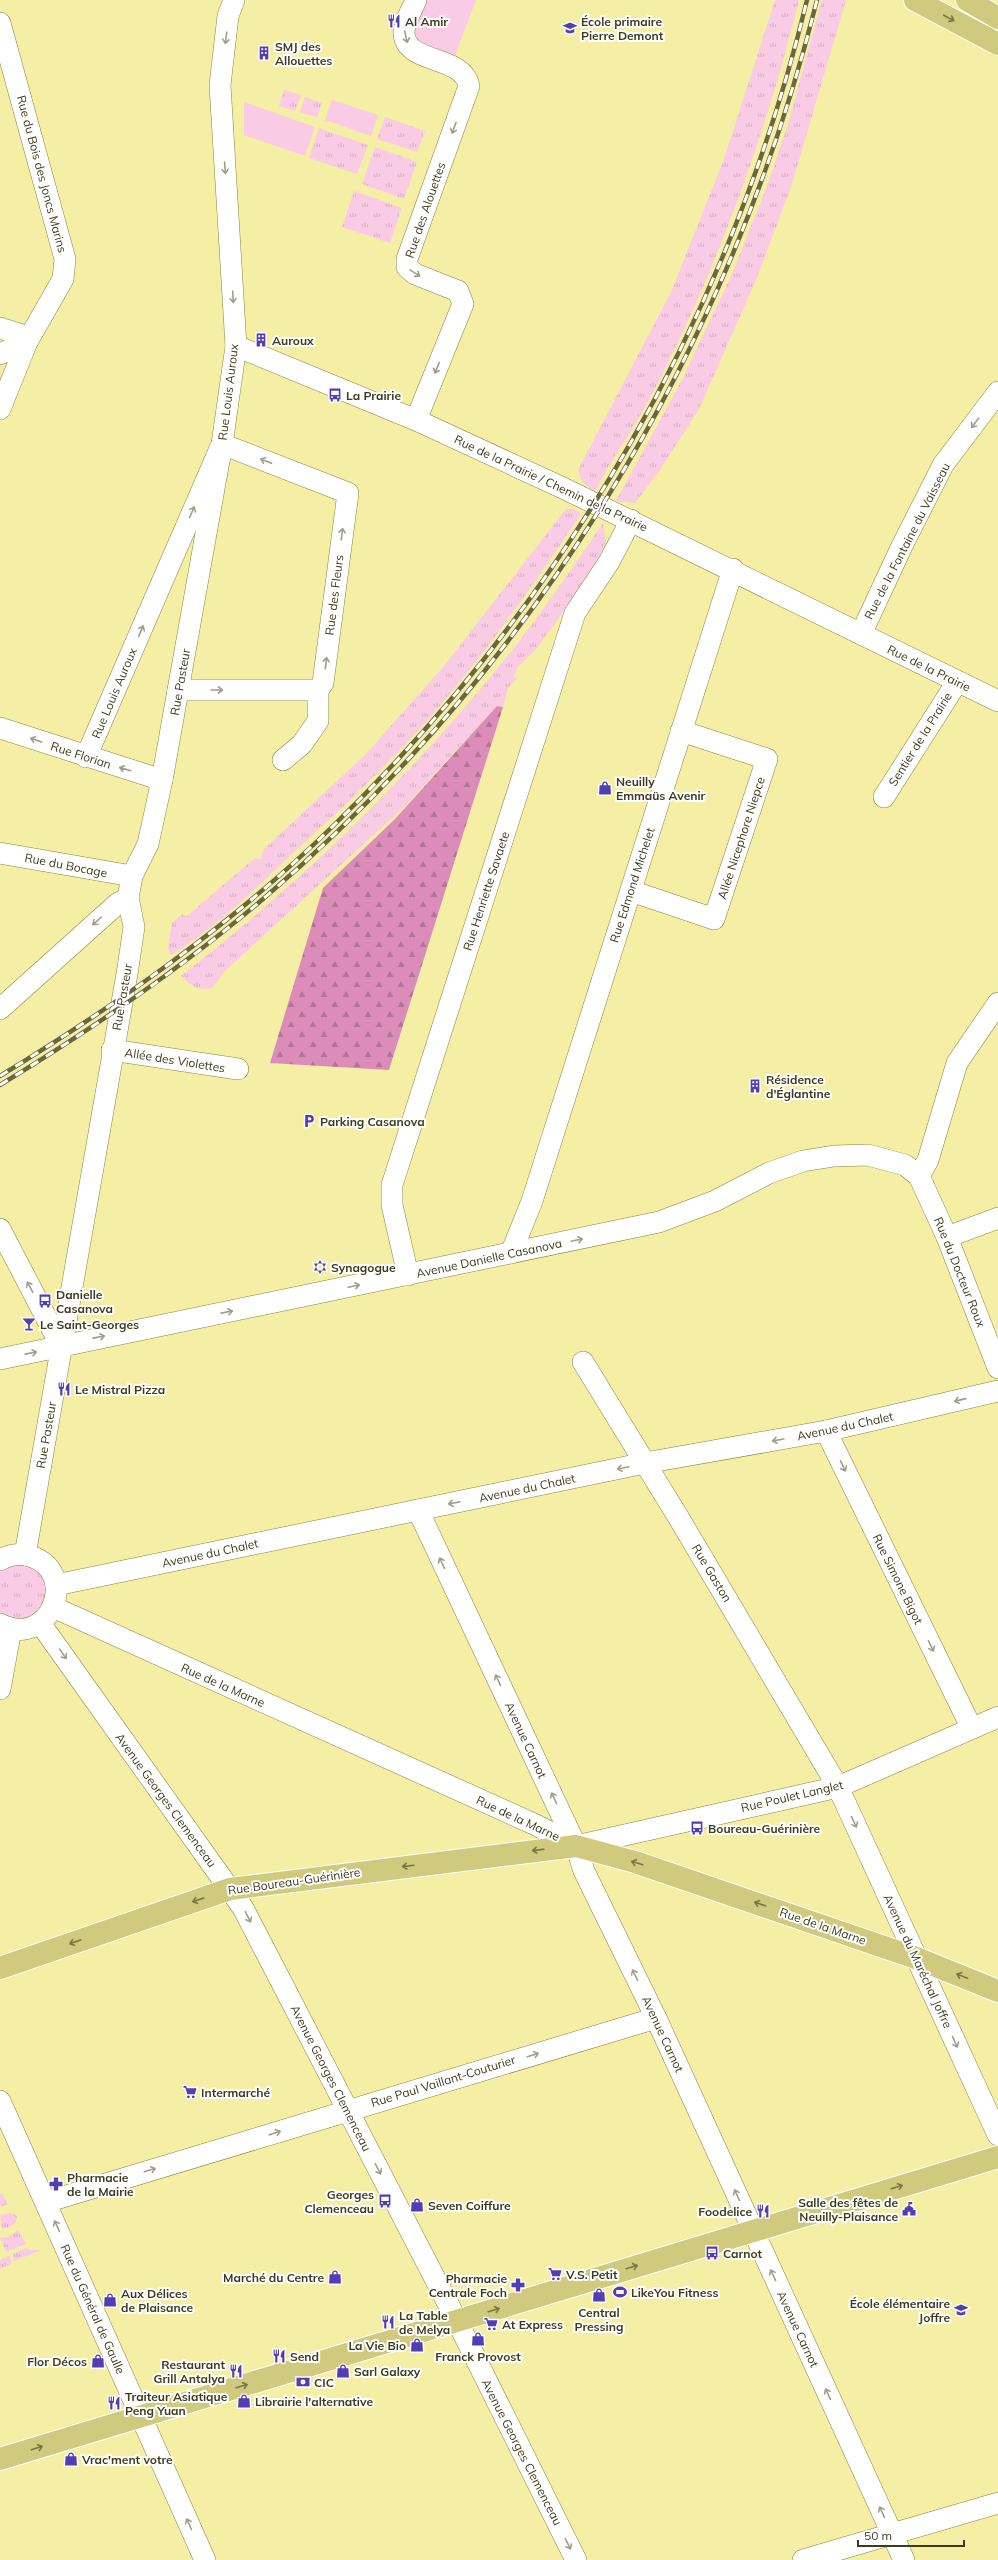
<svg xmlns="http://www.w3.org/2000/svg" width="998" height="2560" font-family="Mulish,sans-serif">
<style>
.grass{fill:url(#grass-tufts)}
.forest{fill:url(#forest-firs)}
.green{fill:#facbe4}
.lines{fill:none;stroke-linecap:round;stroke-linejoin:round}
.minor-casing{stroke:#89843b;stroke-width:22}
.major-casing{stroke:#fff;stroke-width:24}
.minor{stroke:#fff;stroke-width:21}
.major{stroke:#cfca7d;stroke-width:22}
.rail-casing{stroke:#6a673e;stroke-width:4.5}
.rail{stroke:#fff;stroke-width:3;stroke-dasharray:9;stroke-linecap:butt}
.oneway{stroke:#797544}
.oneway2{stroke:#9f9e8e}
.labels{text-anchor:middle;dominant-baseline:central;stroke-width:4;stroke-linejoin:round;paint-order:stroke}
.poi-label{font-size:12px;font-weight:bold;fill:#3f3c1e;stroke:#fff;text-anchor:start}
.street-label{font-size:12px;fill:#3f3c1e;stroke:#fff}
</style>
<defs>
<pattern id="grass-tufts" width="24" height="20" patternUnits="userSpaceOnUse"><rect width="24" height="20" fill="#facbe4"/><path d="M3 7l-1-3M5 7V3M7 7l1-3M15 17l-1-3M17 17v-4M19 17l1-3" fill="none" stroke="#d7afc3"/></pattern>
<pattern id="forest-firs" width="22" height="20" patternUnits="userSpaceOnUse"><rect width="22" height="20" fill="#db8cb9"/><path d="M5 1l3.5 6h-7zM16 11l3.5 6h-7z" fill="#b37496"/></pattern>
</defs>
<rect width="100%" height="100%" fill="#f4efa4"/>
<g class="grass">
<path d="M775 0H799C765 137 717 270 651 396 634 429 611 459 595 492L582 482 578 470 672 290 724 159Z"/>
<path d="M822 0H846L792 184 756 280 699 409 660 470 635 503 616 501 683 378 732 274 767 186 788 124Z"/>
<path d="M284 90 301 95 295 111 279 106Z"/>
<path d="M305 97 322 103 317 117 300 112Z"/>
<path d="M385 117 425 131 417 152 377 139Z"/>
<path d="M319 128 368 145 357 174 309 158Z"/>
<path d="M375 147 417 162 404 199 362 184Z"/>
<path d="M354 191 402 208 390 243 342 227Z"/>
<path d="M566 509H574L581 514C532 587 481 660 422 726 382 771 337 813 292 854 254 890 216 928 171 955L168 948 172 923 182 914 186 917 255 858 261 859 263 850 366 754 444 666Z"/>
<path d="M603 523 606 542 595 568 537 648 517 668 513 677 517 678 508 688 503 707 497 706 403 808 225 971 212 988C197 991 192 986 181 976 303 881 414 773 510 653 543 611 573 567 603 523Z"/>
<path d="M13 1565C74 1565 37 1643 0 1613V1571Z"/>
<path d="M2 2193 8 2204 0 2207V2194Z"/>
<path d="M11 2213 17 2216C18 2223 9 2229 2 2229L0 2215Z"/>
<path d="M18 2230 26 2244 6 2252 0 2238 8 2237Z"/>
<path d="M26 2248 30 2250H41L14 2261 13 2254Z"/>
<path d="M9 2256 12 2263 0 2269V2260Z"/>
</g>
<path class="forest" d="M497 706 503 707 389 1070 270 1063 323 888 395 819Z"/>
<g class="green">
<path d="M426 0H476L454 58C440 53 413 48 414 29 415 20 422 8 426 0Z"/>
<path d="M332 100 378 115 371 136 325 120Z"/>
<path d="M244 102 315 127 305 156 244 135Z"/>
</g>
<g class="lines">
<g class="minor-casing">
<g id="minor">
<path d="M0 23 65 259 63 279 27 342 0 409"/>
<path d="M0 328 19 334 27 342"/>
<path d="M236 346 416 420 563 488 998 701"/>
<path d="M0 354 27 342"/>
<path d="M416 420 463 304 458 291 415 274 407 267V259L469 86C463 54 404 65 404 32 404 23 412 9 416 0"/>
<path d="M861 634 901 548 943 465 998 392"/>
<path d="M178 690H318L323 683 348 493 222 444"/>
<path d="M0 728 162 780"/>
<path d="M86 757 222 444 236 346 220 85 228 16 234 0"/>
<path d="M283 760 302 744 318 721V690"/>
<path d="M884 797 957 682"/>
<path d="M0 853 132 876"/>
<path d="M631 891 714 919 767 759 681 731"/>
<path d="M0 1009 117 904 128 898"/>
<path d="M112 1050 238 1069"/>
<path d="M919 1176 928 1160 957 1063 998 1003"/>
<path d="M0 1229 61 1346"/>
<path d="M947 1237 998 1218"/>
<path d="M511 1253 532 1201 733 569"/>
<path d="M408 1275 392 1205V1185L575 613 609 562 631 520"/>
<path d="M0 1359 659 1222 715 1201 769 1173 803 1161 834 1156 868 1155 905 1165 919 1176 947 1237 998 1368"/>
<path d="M583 1362 680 1520 838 1787 998 2135"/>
<path d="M826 1431 971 1727"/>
<path d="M418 1510 576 1846 584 1871 656 2018 904 2560"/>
<path d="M25 1555 127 974 134 927 128 898 132 876 148 844 162 780 222 444"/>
<path d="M0 1560C9 1555 20 1553 30 1556 81 1572 50 1650 0 1624"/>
<path d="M56 1585 645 1463 826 1431 998 1391"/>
<path d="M53 1607 536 1825 576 1846"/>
<path d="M40 1623 243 1908 457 2321 576 2560"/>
<path d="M0 1689 11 1629"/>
<path d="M576 1846 838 1787 998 1717"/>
<path d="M0 2101 205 2560"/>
<path d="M46 2202 656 2018"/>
<path d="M803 2560 998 2503"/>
</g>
</g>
<g class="major-casing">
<g id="major">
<path d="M915 0 998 44"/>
<path d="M967 0 998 18"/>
<path d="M0 1968 230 1889 576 1846 635 1862 916 1958 998 1991"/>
<path d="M0 2459 998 2157"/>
</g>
</g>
<use href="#minor" class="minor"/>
<use href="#major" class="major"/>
<g class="rail-casing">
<g id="rail">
<path d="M0 1076C118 1004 233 924 333 826 565 600 731 315 807 0"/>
<path d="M0 1085C92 1029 181 969 263 899 537 665 730 349 817 0"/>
</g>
</g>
<use href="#rail" class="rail"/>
</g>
<defs><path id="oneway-shaft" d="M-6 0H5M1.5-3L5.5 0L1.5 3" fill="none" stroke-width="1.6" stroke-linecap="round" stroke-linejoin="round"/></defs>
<g class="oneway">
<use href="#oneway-shaft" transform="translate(949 18) rotate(28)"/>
<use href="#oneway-shaft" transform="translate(538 1850) rotate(173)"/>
<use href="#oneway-shaft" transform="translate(637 1863) rotate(-163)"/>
<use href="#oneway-shaft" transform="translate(408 1866) rotate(173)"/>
<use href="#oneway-shaft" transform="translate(198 1900) rotate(161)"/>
<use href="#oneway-shaft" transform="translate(760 1904) rotate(-161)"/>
<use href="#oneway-shaft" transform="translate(75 1942) rotate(161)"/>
<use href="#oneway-shaft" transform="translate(962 1976) rotate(-158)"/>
<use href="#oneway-shaft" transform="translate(897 2187) rotate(-17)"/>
<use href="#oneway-shaft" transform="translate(632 2267) rotate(-17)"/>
<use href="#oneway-shaft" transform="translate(494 2310) rotate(-17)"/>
<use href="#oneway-shaft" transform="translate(242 2386) rotate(-17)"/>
<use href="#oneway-shaft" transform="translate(37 2448) rotate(-17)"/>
</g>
<g class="oneway2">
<use href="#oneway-shaft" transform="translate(406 37) rotate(78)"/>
<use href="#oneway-shaft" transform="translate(226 38) rotate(97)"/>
<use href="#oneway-shaft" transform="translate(454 128) rotate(110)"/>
<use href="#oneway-shaft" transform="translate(225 168) rotate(86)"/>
<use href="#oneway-shaft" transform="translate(415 273) rotate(32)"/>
<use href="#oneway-shaft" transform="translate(233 297) rotate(87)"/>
<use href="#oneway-shaft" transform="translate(437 368) rotate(112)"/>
<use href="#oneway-shaft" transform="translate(975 423) rotate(127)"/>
<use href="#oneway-shaft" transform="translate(266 461) rotate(-159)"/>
<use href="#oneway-shaft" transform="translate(192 512) rotate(-66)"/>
<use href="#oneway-shaft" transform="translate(342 534) rotate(-83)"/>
<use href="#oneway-shaft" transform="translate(141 631) rotate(-67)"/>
<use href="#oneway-shaft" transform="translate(326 663) rotate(-83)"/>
<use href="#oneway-shaft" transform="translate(217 690)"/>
<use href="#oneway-shaft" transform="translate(36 740) rotate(-161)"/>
<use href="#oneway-shaft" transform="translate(125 769) rotate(-164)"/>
<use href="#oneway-shaft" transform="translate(97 921) rotate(138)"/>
<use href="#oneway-shaft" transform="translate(577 1240) rotate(-12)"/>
<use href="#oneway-shaft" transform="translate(354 1286) rotate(-12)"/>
<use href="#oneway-shaft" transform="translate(30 1287) rotate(-118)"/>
<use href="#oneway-shaft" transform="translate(227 1312) rotate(-11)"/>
<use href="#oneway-shaft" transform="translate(99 1337) rotate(-11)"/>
<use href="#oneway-shaft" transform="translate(31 1353) rotate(-11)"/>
<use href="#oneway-shaft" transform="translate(960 1400) rotate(167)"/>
<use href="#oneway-shaft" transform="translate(778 1440) rotate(170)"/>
<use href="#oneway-shaft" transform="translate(843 1466) rotate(64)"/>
<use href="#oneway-shaft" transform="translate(623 1468) rotate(168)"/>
<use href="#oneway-shaft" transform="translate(454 1503) rotate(168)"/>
<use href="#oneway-shaft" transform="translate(442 1563) rotate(-115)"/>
<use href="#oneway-shaft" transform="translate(931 1646) rotate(64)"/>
<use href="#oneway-shaft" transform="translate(63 1654) rotate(55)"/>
<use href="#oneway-shaft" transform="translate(498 1680) rotate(-115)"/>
<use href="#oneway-shaft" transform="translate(554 1798) rotate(-115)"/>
<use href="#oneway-shaft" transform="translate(854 1822) rotate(65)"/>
<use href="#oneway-shaft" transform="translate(248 1917) rotate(63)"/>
<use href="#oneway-shaft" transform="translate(635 1975) rotate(-116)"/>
<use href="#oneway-shaft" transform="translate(955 2042) rotate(65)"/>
<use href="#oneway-shaft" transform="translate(533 2055) rotate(-17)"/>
<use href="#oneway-shaft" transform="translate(275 2133) rotate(-18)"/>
<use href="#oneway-shaft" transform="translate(378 2169) rotate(62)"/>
<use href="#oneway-shaft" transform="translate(150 2170) rotate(-17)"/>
<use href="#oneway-shaft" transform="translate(737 2195) rotate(-114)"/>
<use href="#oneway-shaft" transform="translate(57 2226) rotate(-114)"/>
<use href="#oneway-shaft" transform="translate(773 2275) rotate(-115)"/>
<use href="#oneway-shaft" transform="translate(828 2394) rotate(-115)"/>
<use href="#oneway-shaft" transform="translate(882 2512) rotate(-115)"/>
<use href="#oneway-shaft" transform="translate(189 2524) rotate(-114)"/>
<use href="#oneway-shaft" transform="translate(568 2544) rotate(63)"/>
</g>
<defs>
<g id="restaurant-bare" transform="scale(1.08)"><path d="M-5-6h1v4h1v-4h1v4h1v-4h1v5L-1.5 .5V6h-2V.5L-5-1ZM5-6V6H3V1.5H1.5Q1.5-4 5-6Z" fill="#523db4" stroke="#fff" stroke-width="2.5" paint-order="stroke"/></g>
<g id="school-bare" transform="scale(1.08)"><path d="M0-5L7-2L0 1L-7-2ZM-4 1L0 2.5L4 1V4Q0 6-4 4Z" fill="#523db4" stroke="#fff" stroke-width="2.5" paint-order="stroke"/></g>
<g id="building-bare" transform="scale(1.08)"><path d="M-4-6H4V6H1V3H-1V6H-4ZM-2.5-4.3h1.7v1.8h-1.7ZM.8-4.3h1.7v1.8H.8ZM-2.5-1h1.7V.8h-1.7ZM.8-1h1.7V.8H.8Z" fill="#523db4" stroke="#fff" stroke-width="2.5" paint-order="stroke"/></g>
<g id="bus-bare" transform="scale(1.08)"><path d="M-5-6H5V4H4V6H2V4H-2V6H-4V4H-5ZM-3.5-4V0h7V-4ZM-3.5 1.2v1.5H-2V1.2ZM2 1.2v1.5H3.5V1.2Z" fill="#523db4" stroke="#fff" stroke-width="2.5" paint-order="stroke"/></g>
<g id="shop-bare" transform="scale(1.08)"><path d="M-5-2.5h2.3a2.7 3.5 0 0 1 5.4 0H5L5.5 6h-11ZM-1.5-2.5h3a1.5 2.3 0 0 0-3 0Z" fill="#523db4" stroke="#fff" stroke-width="2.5" paint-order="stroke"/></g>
<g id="parking-bare" transform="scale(1.08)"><path d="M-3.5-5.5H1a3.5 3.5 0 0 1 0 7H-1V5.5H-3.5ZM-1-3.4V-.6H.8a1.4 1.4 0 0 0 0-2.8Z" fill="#523db4" stroke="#fff" stroke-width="2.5" paint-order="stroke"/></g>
<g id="synagogue-bare" transform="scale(1.08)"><path d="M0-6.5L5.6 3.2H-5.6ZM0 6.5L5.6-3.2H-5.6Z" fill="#523db4" stroke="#fff" stroke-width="2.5" paint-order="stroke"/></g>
<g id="bar-bare" transform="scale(1.08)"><path d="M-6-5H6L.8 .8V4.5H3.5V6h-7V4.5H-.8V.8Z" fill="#523db4" stroke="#fff" stroke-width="2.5" paint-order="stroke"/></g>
<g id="supermarket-bare" transform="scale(1.08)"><path d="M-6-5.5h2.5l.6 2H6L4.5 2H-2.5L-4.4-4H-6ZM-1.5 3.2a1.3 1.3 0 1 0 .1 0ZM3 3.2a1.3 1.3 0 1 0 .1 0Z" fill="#523db4" stroke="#fff" stroke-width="2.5" paint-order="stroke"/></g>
<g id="pharmacy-bare" transform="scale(1.08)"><path d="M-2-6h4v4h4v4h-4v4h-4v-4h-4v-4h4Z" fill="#523db4" stroke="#fff" stroke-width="2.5" paint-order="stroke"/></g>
<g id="civic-bare" transform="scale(1.08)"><path d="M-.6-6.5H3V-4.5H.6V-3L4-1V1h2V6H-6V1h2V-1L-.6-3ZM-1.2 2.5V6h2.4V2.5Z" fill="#523db4" stroke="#fff" stroke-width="2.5" paint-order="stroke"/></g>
<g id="stadium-bare" transform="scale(1.08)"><path d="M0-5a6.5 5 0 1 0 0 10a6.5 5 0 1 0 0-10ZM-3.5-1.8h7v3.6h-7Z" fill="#523db4" stroke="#fff" stroke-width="2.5" paint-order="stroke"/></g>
<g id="bank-bare" transform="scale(1.08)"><path d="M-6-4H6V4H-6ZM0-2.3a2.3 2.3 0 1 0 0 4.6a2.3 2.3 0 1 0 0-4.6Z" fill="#523db4" stroke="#fff" stroke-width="2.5" paint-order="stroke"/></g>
</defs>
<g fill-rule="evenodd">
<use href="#restaurant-bare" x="394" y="21"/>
<use href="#school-bare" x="570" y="28"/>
<use href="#building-bare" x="264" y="53"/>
<use href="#building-bare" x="261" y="340"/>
<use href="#bus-bare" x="335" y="395"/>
<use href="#shop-bare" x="605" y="788"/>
<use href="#building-bare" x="755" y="1086"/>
<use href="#parking-bare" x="309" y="1121"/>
<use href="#synagogue-bare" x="320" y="1267"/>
<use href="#bus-bare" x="45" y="1301"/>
<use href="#bar-bare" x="29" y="1324"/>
<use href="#restaurant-bare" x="64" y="1389"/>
<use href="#bus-bare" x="697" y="1828"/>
<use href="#supermarket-bare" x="190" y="2092"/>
<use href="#pharmacy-bare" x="56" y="2184"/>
<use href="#bus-bare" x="385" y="2201"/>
<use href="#shop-bare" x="417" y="2205"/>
<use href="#civic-bare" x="909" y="2209"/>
<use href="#restaurant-bare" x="763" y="2211"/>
<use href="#bus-bare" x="712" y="2253"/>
<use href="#supermarket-bare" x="555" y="2274"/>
<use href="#shop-bare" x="335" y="2277"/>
<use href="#pharmacy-bare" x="518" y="2285"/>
<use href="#stadium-bare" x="620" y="2292"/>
<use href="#shop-bare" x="599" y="2295"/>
<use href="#shop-bare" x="110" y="2300"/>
<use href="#school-bare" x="961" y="2310"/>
<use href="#restaurant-bare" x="388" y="2322"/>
<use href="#supermarket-bare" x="491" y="2324"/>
<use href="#shop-bare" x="478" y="2339"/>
<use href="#shop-bare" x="417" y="2345"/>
<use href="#restaurant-bare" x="279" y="2356"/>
<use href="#shop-bare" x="98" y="2361"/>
<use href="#restaurant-bare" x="236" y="2371"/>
<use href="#shop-bare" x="343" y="2371"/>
<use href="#bank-bare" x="303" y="2382"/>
<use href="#shop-bare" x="244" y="2401"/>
<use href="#restaurant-bare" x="114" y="2403"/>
<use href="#shop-bare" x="71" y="2459"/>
</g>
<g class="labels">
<g class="poi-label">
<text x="405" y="21">Al Amir</text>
<text x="581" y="21">École primaire<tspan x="581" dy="14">Pierre Demont</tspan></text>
<text x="275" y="46">SMJ des<tspan x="275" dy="14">Allouettes</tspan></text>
<text x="272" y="340">Auroux</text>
<text x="346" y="395">La Prairie</text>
<text x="616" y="781">Neuilly<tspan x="616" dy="14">Emmaüs Avenir</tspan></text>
<text x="766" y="1079">Résidence<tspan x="766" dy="14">d'Églantine</tspan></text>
<text x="320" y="1121">Parking Casanova</text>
<text x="331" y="1267">Synagogue</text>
<text x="56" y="1294">Danielle<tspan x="56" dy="14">Casanova</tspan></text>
<text x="40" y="1324">Le Saint-Georges</text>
<text x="75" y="1389">Le Mistral Pizza</text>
<text x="708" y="1828">Boureau-Guérinière</text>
<text x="201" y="2092">Intermarché</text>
<text x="67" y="2177">Pharmacie<tspan x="67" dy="14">de la Mairie</tspan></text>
<text x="374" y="2194" text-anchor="end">Georges<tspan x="374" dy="14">Clemenceau</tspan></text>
<text x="898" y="2202" text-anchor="end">Salle des fêtes de<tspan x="898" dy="14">Neuilly-Plaisance</tspan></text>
<text x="428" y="2205">Seven Coiffure</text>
<text x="752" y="2211" text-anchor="end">Foodelice</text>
<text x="723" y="2253">Carnot</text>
<text x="566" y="2274">V.S. Petit</text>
<text x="324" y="2277" text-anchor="end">Marché du Centre</text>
<text x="507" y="2278" text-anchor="end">Pharmacie<tspan x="507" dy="14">Centrale Foch</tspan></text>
<text x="631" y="2292">LikeYou Fitness</text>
<text x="121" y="2293">Aux Délices<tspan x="121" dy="14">de Plaisance</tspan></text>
<text x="950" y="2303" text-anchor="end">École élémentaire<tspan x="950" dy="14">Joffre</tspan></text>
<text x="599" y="2312" text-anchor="middle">Central<tspan x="599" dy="14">Pressing</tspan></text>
<text x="399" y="2315">La Table<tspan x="399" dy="14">de Melya</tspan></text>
<text x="502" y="2324">At Express</text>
<text x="406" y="2345" text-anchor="end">La Vie Bio</text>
<text x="290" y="2356">Send</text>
<text x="478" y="2356" text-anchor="middle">Franck Provost</text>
<text x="87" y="2361" text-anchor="end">Flor Décos</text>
<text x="225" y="2364" text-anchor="end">Restaurant<tspan x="225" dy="14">Grill Antalya</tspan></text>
<text x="354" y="2371">Sarl Galaxy</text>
<text x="314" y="2382">CIC</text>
<text x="125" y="2396">Traiteur Asiatique<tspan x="125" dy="14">Peng Yuan</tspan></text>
<text x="255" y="2401">Librairie l'alternative</text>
<text x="82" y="2459">Vrac'ment votre</text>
</g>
<g class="street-label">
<text transform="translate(42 174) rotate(75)">Rue du Bois des Joncs Marins</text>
<text transform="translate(425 210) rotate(-71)">Rue des Alouettes</text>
<text transform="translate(228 392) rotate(-83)">Rue Louis Auroux</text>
<text transform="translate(551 483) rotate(25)">Rue de la Prairie / Chemin de la Prairie</text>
<text transform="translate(907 541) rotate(-63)">Rue de la Fontaine du Vaisseau</text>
<text transform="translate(334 595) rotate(-83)">Rue des Fleurs</text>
<text transform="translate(929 668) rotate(26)">Rue de la Prairie</text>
<text transform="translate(180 682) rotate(-80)">Rue Pasteur</text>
<text transform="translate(114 693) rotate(-67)">Rue Louis Auroux</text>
<text transform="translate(920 739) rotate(-58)">Sentier de la Prairie</text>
<text transform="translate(81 755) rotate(18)">Rue Florian</text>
<text transform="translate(741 838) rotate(-72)">Allée Nicephore Niepce</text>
<text transform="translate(66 865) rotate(11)">Rue du Bocage</text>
<text transform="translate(632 885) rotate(-72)">Rue Edmond Michelet</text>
<text transform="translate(486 891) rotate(-72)">Rue Henriette Savaete</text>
<text transform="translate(122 997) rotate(-80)">Rue Pasteur</text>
<text transform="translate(175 1060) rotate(9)">Allée des Violettes</text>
<text transform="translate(489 1258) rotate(-12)">Avenue Danielle Casanova</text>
<text transform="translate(960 1272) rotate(68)">Rue du Docteur Roux</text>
<text transform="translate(845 1426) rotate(-12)">Avenue du Chalet</text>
<text transform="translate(46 1435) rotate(-80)">Rue Pasteur</text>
<text transform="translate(527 1488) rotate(-12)">Avenue du Chalet</text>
<text transform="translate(210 1553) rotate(-12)">Avenue du Chalet</text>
<text transform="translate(712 1573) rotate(59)">Rue Gaston</text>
<text transform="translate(898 1579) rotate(64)">Rue Simone Bigot</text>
<text transform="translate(223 1685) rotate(24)">Rue de la Marne</text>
<text transform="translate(526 1740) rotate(65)">Avenue Carnot</text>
<text transform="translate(792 1796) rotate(-13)">Rue Poulet Langlet</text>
<text transform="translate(166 1800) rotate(54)">Avenue Georges Clemenceau</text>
<text transform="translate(518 1818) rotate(25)">Rue de la Marne</text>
<text transform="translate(294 1881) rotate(-8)">Rue Boureau-Guérinière</text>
<text transform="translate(823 1926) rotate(19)">Rue de la Marne</text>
<text transform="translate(918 1961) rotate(65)">Avenue du Maréchal Joffre</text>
<text transform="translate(663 2034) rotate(65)">Avenue Carnot</text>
<text transform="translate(331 2078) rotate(63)">Avenue Georges Clemenceau</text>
<text transform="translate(443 2081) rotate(-17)">Rue Paul Vaillant-Couturier</text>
<text transform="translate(93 2309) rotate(66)">Rue du Général de Gaulle</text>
<text transform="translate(798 2329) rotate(65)">Avenue Carnot</text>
<text transform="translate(522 2452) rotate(63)">Avenue Georges Clemenceau</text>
</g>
</g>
<path d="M858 2540v6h106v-6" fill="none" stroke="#3f3c1e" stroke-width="2"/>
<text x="864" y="2540" font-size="12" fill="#3f3c1e" stroke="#ffffff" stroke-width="3" paint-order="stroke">50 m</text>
</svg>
